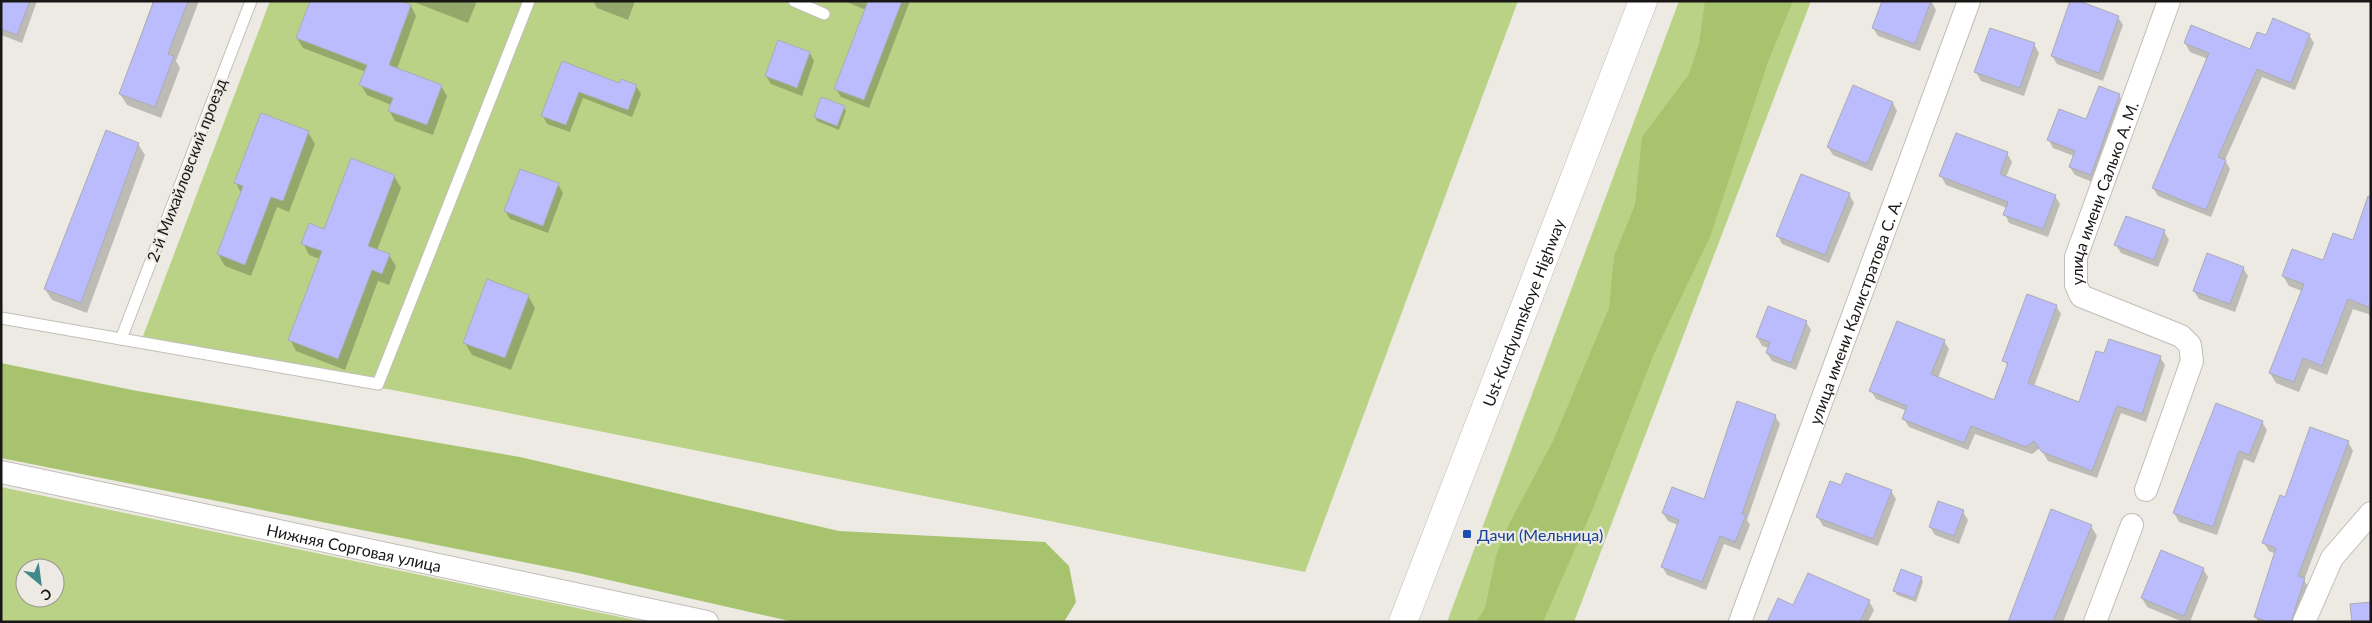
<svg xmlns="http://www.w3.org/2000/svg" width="2372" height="623" font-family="Lato,sans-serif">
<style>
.green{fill:#bad286;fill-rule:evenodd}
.forest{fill:#a8c36d}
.shadow{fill:#0003}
.building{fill:#babcfd;stroke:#abacb2}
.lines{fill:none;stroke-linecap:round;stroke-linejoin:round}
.lane-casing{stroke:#c1beb8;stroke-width:13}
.street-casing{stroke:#c1beb8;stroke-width:24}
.primary-casing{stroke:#c1beb8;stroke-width:29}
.lane{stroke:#fff;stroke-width:11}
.street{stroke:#fff;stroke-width:22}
.primary{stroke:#fff;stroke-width:28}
.transit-dot{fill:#1a4fb4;stroke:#eceae3;stroke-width:2}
.labels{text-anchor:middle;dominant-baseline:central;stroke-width:4.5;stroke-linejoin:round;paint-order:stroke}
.street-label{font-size:16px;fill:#181715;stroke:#eceae3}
.transit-label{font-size:16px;fill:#164399;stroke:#eceae3;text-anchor:start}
</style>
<rect width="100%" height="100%" fill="#eceae3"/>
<g class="green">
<path d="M270 1H1518L1305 572 398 391 140 344Z"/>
<path d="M1679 1H1811L1574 622H1447Z"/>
<path d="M1 487 644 622H1ZM25 568H55V598H25Z"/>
</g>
<g class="forest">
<path d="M1705 1H1793L1768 62 1710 237 1654 354 1594 506 1543 622H1476L1485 608 1496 556 1508 526 1553 441 1609 308 1614 256 1635 205 1642 137 1689 74 1699 44Z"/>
<path d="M1 363 132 390 520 457 839 531 1045 542 1069 566 1076 602 1064 622H794L578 573 1 458Z"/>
</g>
<g class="shadow">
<path d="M1 1H37L22 43 1 35Z"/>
<path d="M153 1H199L176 61 180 68 161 118 127 105 120 94Z"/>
<path d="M411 1H477L468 23Z"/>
<path d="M593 1H635L628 20 597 8Z"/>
<path d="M844 1H910L869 108 841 97 836 89 866 10Z"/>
<path d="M1883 1H1931L1936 10 1920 51 1878 36 1873 28Z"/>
<path d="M411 6 416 16 397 69 441 86 447 96 433 135 395 121 389 110 391 105 367 95 361 85 366 72 303 48 297 38Z"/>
<path d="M2118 17 2123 25 2103 81 2057 64 2052 56Z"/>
<path d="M2309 35 2314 43 2295 90 2262 77 2225 160 2230 169 2211 217 2158 196 2153 188 2208 59 2190 52 2185 43 2250 51 2266 37Z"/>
<path d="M2034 44 2039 53 2024 96 1981 81 1976 72Z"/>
<path d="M810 53 814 61 802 96 771 84 766 76Z"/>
<path d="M563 63 620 84 636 86 641 94 632 117 583 98 570 132 547 124 543 116Z"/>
<path d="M2119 95 2124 104 2095 183 2075 175 2070 167 2074 156 2053 148 2049 140 2087 120Z"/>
<path d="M1893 103 1897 111 1872 171 1833 155 1828 147Z"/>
<path d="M844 107 846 111 839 130 817 121 815 117Z"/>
<path d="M308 132 315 144 289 212 277 207 251 276 225 266 218 254 241 193 236 183Z"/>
<path d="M138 144 145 155 87 313 52 300 45 289Z"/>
<path d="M2007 153 2012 162 2006 177 2055 196 2060 204 2048 237 2009 223 2005 214 2007 208 1946 185 1941 176Z"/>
<path d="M394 176 401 188 377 250 389 255 396 266 389 285 378 281 345 370 296 351 290 339 320 259 309 255 303 243 325 230Z"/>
<path d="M558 184 563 193 548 233 510 219 505 211Z"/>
<path d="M2371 193V315L2353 309 2327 375 2309 368 2299 392 2276 383 2270 373 2302 291 2289 286 2283 276 2324 262 2353 242Z"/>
<path d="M1849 194 1854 203 1829 263 1782 244 1778 236Z"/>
<path d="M2164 231 2169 240 2158 267 2121 253 2116 245Z"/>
<path d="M2243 268 2248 276 2235 312 2199 299 2194 291Z"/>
<path d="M528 296 535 308 511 370 472 355 465 343Z"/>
<path d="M2056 306 2061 314 2034 386 2080 403 2105 355 2160 357 2165 365 2146 422 2121 413 2097 478 2048 461 2040 448 2032 454 1975 434 1968 450 1909 427 1904 419 1907 411 1876 399 1871 391 1944 341 1949 349 1938 378 1995 401 2008 367 2004 360Z"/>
<path d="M1806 322 1811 330 1796 370 1772 361 1767 353 1769 348 1762 346 1757 337Z"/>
<path d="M1775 416 1780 424 1747 520 1750 525 1740 550 1724 544 1706 590 1667 575 1662 566 1678 525 1668 521 1663 513 1705 501Z"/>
<path d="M2262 422 2267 430 2254 463 2244 459 2217 535 2179 522 2174 513 2190 469Z"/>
<path d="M2348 442 2353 451 2304 580 2309 588 2298 622H2258L2256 617 2276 554 2269 551 2264 543 2285 498Z"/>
<path d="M1842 487 1891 491 1896 499 1878 546 1823 526 1818 517Z"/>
<path d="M1963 512 1968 520 1959 544 1935 535 1930 527Z"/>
<path d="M2091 526 2097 536 2063 622H2009Z"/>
<path d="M2203 569 2208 577 2190 622H2183L2147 607 2142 598Z"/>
<path d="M1921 578 1923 582 1916 602 1897 595 1895 591Z"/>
<path d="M1869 601 1874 610 1868 622H1771L1794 607Z"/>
</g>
<g class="building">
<path d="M1 1H30L17 35 1 29Z"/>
<path d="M154 1H188L168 54 174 56 155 107 119 94Z"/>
<path d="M310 1H401L411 5 389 65 442 85 427 125 388 111 393 98 359 85 367 65 296 38Z"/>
<path d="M868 1H902L864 100 834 89Z"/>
<path d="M1882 1H1931L1915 44 1872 28Z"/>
<path d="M2070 1H2079L2119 16 2099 73 2051 56Z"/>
<path d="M2273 18 2310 34 2291 83 2257 69 2218 157 2226 160 2206 210 2152 188 2209 53 2184 43 2191 25 2250 49 2257 32 2266 35Z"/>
<path d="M1990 28 2035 43 2020 88 1974 72Z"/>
<path d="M778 40 810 52 797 88 765 76Z"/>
<path d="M562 61 619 83 621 79 637 85 628 110 579 92 566 125 541 116Z"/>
<path d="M1853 85 1893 102 1867 164 1827 147Z"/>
<path d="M2099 86 2120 94 2091 175 2069 167 2075 151 2047 140 2059 109 2086 119Z"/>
<path d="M821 97 845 106 837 126 814 117Z"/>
<path d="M261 113 309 131 283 201 271 197 245 265 217 254 243 186 234 183Z"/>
<path d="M106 130 139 143 81 303 44 289Z"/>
<path d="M1956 133 2008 152 2000 174 2056 195 2043 229 2003 215 2008 202 1939 176Z"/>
<path d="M351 158 395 175 368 246 390 254 382 274 372 270 338 359 288 340 322 251 301 244 309 223 324 229Z"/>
<path d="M520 169 559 183 543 226 504 211Z"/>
<path d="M1801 174 1850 193 1825 255 1776 236Z"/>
<path d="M2368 196 2371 197V308L2348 299 2322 366 2303 358 2294 382 2269 373 2304 284 2282 276 2292 249 2323 260 2333 233 2353 240Z"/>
<path d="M2126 216 2165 230 2154 260 2114 245Z"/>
<path d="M2207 253 2244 267 2230 304 2193 291Z"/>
<path d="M487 279 529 295 505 358 463 343Z"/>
<path d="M2027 294 2057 305 2028 383 2079 402 2096 351 2104 353 2109 339 2161 356 2142 414 2117 406 2092 471 2042 452 2034 441 2026 447 1971 426 1964 443 1902 419 1907 406 1869 391 1897 321 1945 340 1931 374 1994 400 2008 363 2002 361Z"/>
<path d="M1768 306 1807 321 1791 363 1766 353 1770 342 1756 337Z"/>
<path d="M1737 401 1776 415 1742 514 1746 515 1735 542 1720 536 1702 582 1661 567 1679 520 1662 513 1672 487 1704 499Z"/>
<path d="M2216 403 2263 421 2249 455 2239 451 2213 527 2173 513Z"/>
<path d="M2310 427 2349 441 2298 576 2305 578 2291 622H2269L2254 617 2276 548 2262 543 2280 495 2285 497Z"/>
<path d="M1846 473 1892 490 1873 539 1816 517 1830 481 1841 485Z"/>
<path d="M1938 501 1964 510 1954 536 1929 527Z"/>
<path d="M2051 509 2092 525 2053 622H2008Z"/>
<path d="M2161 550 2204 568 2184 616 2141 598Z"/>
<path d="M1901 569 1922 577 1914 598 1893 591Z"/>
<path d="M1808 573 1870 600 1860 622H1767L1778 598 1793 605Z"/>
<path d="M2371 602V622H2352L2350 604Z"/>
</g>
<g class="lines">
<g class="lane-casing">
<g id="lane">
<path d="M794 1 824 14"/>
<path d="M1 318 378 384 529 1"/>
<path d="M121 339 251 1"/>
</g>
</g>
<g class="street-casing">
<g id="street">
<path id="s1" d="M1 472 707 622"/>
<path id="s2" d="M2146 490 2192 361 2190 345 2181 336 2081 296 2076 285V257L2169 1"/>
<path id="s3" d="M1740 622 1969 1"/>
<path d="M2095 622 2132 525"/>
<path d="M2304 622 2332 558 2371 513"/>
</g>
</g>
<g class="primary-casing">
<g id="primary">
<path id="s4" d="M1403 622 1643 1"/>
</g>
</g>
<use href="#lane" class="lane"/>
<use href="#street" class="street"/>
<use href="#primary" class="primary"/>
</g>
<rect class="transit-dot" x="1462" y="529" width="10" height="10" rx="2.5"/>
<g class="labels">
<g class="street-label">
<text transform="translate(186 170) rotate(-69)">2-й Михайловский проезд</text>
<text stroke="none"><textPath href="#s2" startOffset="382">улица имени Салько А. М.</textPath></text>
<text stroke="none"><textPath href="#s4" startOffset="332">Ust-Kurdyumskoye Highway</textPath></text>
<text stroke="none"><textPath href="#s3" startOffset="331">улица имени Калистратова С. А.</textPath></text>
<text stroke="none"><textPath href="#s1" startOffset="361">Нижняя Сорговая улица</textPath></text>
</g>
<g class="transit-label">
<text x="1477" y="534">Дачи (Мельница)</text>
</g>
</g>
<rect width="2372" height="623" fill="none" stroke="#181715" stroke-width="5"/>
<g transform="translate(40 583) rotate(151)"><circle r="24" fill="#eceae3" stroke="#979691"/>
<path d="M0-4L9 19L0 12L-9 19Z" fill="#40888c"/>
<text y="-8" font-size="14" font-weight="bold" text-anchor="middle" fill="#181715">С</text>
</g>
</svg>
